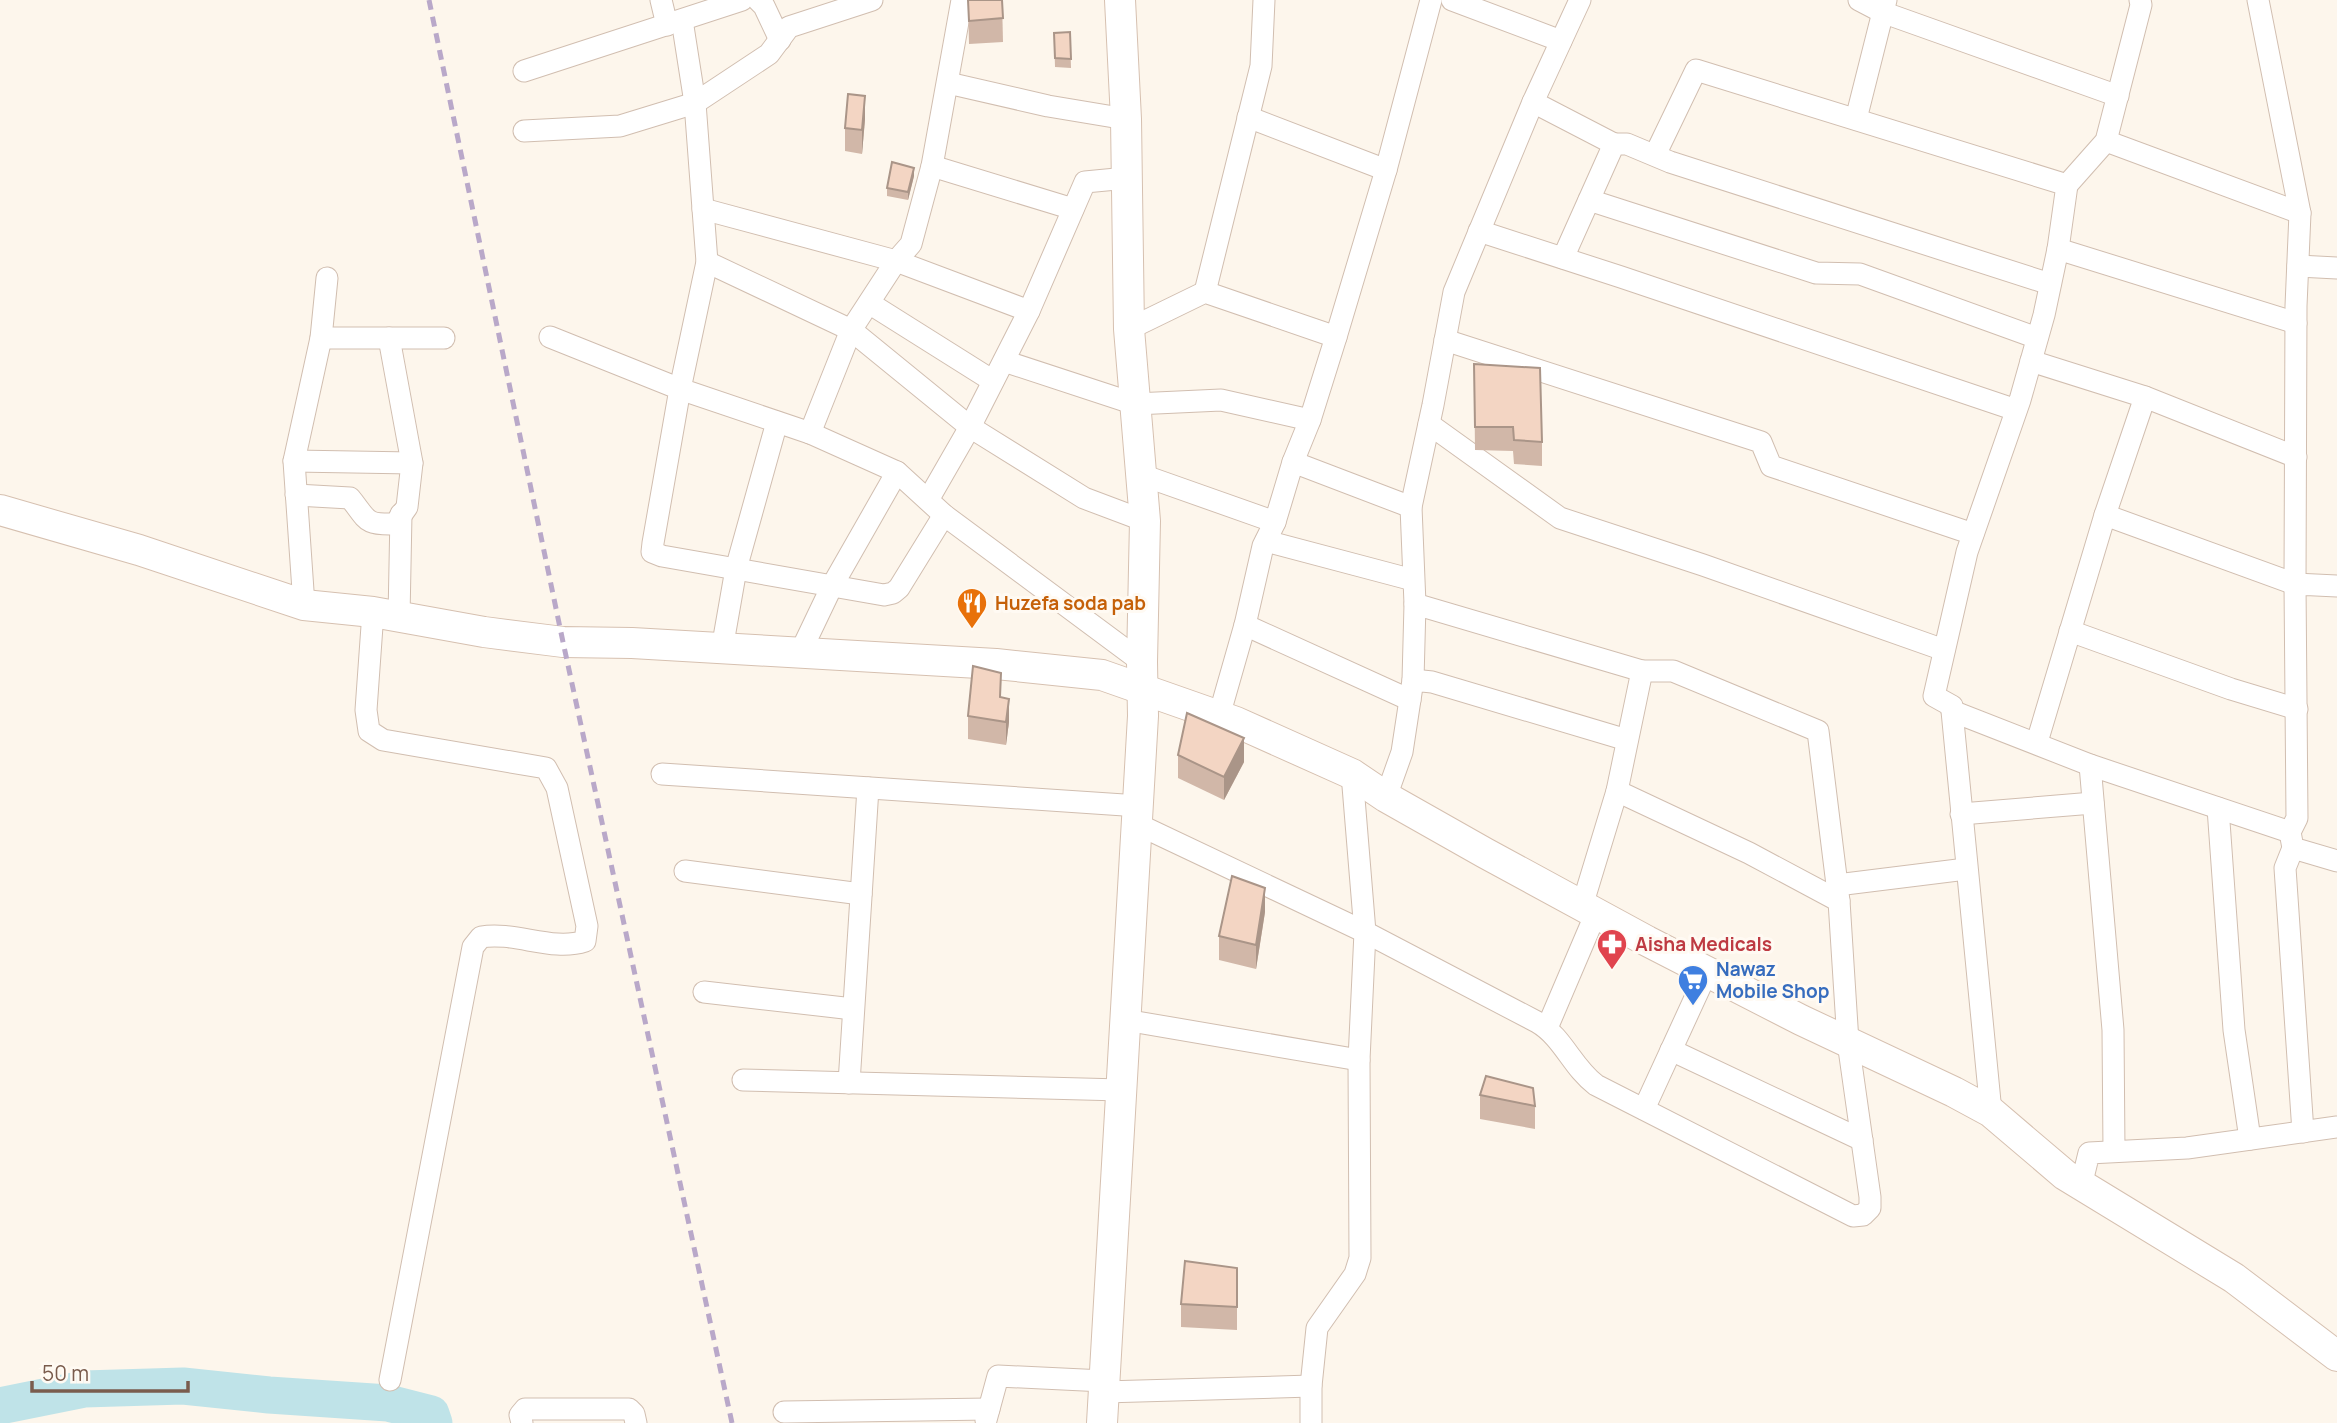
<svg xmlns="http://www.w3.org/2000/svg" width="2337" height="1423" font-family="Manrope,sans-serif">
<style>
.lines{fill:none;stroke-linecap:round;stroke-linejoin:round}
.river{stroke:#bfe3e8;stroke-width:37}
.street-casing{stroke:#d1beb0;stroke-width:23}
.secondary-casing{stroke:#d6c0b0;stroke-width:32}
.street{stroke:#fff;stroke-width:21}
.secondary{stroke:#fff;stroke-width:30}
.rail{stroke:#b9a8c9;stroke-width:5;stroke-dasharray:10 7;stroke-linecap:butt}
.wall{fill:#d1b7a8}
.shaded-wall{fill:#aa9588}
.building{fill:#f3d5c3;stroke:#aa9588;stroke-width:2}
.labels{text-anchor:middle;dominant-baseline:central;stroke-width:6;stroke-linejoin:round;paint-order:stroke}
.food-label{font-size:19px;font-weight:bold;fill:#c56008;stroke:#fffaf3;text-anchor:start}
.health-label{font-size:19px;font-weight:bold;fill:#be3a42;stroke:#fffaf3;text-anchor:start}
.shop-label{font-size:19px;font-weight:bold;fill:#366cbe;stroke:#fffaf3;text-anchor:start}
</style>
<rect width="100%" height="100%" fill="#fdf6ec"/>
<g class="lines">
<path class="river" d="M0 1406 84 1389 183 1386 269 1395 388 1403 431 1414 434 1423"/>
<g class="street-casing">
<g id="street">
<path d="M661 0 667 25"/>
<path d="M758 0 764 6 780 40"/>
<path d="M1452 0 1561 41"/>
<path d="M1859 0 1882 12 2118 96"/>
<path d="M682 20 695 103 707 262 680 389 810 433 897 472 944 515 1142 662"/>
<path d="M524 71 742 0"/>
<path d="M948 83 1048 106 1126 119"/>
<path d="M1533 102 1614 144"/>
<path d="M1248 117 1386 170"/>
<path d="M1856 119 1886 0"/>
<path d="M524 131 620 126 695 103 769 54 789 27 872 0"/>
<path d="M2106 141 2300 213"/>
<path d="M1655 155 1696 70 2067 185 2058 249"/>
<path d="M932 166 1073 209"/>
<path d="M2067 185 2106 141 2141 5 2140 0"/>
<path d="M1589 200 1816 273 1860 274 2037 338"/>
<path d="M703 209 896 261 1029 311"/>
<path d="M1479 231 1621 277 2016 410"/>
<path d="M1563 258 1614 144H1627L1670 162 2050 284"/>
<path d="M707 262 851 330 970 427 1084 498 1145 521"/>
<path d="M2298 266 2337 268"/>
<path d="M1205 292 1261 66 1264 0"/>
<path d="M869 303 993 381"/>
<path d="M1129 329 1205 292 1336 337"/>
<path d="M550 337 680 389 653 543 652 552 662 556 884 595 893 593 899 588 944 515"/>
<path d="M321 338H444"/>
<path d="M1445 340 1761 442 1771 466 1973 534"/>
<path d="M1004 361 1135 404 1221 400 1310 420"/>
<path d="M2031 361 2145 397"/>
<path d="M1429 424 1560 518 1703 565 1944 650"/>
<path d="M810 433 851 330 896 261 911 244 932 166 962 0"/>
<path d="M294 461 412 463"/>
<path d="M1293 462 1411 507"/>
<path d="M1142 475 1275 522"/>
<path d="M296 495 350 498C368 520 364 525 395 524L407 507 412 463 389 338"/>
<path d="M928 500 970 427 1029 311 1085 182 1127 178"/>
<path d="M2105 515 2295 584 2296 306 2300 213 2258 0"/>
<path d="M1266 541 1413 580"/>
<path d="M1415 604 1411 507 1433 405 1454 292 1533 102 1580 0"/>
<path d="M304 605 294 461 321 338 327 278"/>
<path d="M373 612 366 710 369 731 383 740 546 768 557 788 587 926 585 941C552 952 515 931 481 937L473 947 390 1380"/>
<path d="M399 617 401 514"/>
<path d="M1245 625 1410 700"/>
<path d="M2070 631 2231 689 2297 709"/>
<path d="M722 649 736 569 777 422"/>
<path d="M800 653 832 586 897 472"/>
<path d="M1413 680 1415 604 1642 671"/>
<path d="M1952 711V706L1934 696 1967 552 2020 400 2044 315 2058 249 2296 323"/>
<path d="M1219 716 1245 625 1263 546 1275 522 1293 462 1310 420 1336 337 1386 170 1431 0"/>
<path d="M2037 742 2105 515 2145 397 2296 457"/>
<path d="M662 774 1139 806"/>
<path d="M1617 791 1749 853 1839 901"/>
<path d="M1386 797 1402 752 1413 680 1432 682 1627 740"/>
<path d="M2218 808 2234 1030 2250 1139"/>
<path d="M1961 814 2093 803"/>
<path d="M1137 824 1365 932 1537 1022C1563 1037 1572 1067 1596 1085L1853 1216 1863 1215 1870 1208V1197L1848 1042 1839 901 1818 731 1673 671H1642L1617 791 1582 906"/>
<path d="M2290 832 2297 818 2295 584 2337 586"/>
<path d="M2293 848 2285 868 2303 1132"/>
<path d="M685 871 861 894"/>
<path d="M1837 885 1966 869"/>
<path d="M704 992 853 1009"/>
<path d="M1125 1020 1359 1060"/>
<path d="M1547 1028 1596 913"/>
<path d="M1671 1050 1862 1140"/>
<path d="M743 1080 1121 1090"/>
<path d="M849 1083 868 788"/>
<path d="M1644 1109 1707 972"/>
<path d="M1991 1112 1952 711 2090 765"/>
<path d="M2114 1151 2113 1030 2090 765 2290 832 2293 848 2337 861"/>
<path d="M2081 1186 2089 1153 2187 1148 2337 1127"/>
<path d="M1104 1392 1311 1386"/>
<path d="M784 1412 989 1409"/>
<path d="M986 1420 998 1376 1104 1381"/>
<path d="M522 1423 520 1415 525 1409H629L634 1414 636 1423"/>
<path d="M1311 1423V1386L1317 1328 1355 1274 1360 1258 1359 1060 1365 932 1352 774"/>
</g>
</g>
<g class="secondary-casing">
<g id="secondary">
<path d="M0 510 139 550 304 605 373 612 484 632 563 642 632 643 996 664 1102 675 1236 722 1352 774 1386 797 1485 853 1647 941 1801 1020 1954 1092 1991 1112 2065 1175 2234 1278 2337 1356"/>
<path d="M1102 1423 1143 716 1142 662 1145 521 1129 329 1126 119 1120 0"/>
</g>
</g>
<use href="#street" class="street"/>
<use href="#secondary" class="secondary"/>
<path class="rail" d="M429 0 563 642 732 1423"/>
</g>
<g class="wall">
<path d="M968 0H1002L1003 42 969 44Z"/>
<path d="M1070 32 1071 68 1055 67 1054 33Z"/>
<path d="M865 119 862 154 845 151V128Z"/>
<path d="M914 176 908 200 887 196V188Z"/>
<path d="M1474 364 1542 442V466L1514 464 1513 451 1475 450Z"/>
<path d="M1001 697 1009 722 1006 745 968 739V716Z"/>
<path d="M1178 755 1244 762 1224 800 1178 778Z"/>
<path d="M1265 912 1256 969 1219 960V936Z"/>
<path d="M1480 1095 1535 1106V1129L1480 1119Z"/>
<path d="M1237 1268V1330L1181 1327V1304Z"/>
</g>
<g class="shaded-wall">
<path d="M865 96V119L862 154V130Z"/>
<path d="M914 168V176L908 200V192Z"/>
<path d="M1009 699V722L1006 745V722Z"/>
<path d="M1244 738V762L1224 800V777Z"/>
<path d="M1265 888V912L1256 969V945Z"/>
</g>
<g class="building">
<path d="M968 0H1002L1003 18 969 21Z"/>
<path d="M1070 32 1071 59 1055 58 1054 33Z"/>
<path d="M848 94 865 96 862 130 845 128Z"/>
<path d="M892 162 914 168 908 192 887 188Z"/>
<path d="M1474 364 1540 368 1542 442 1514 440 1513 427H1475Z"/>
<path d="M973 666 1001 673 1000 697 1009 699 1006 722 968 716Z"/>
<path d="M1187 713 1244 738 1224 777 1178 755Z"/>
<path d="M1232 876 1265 888 1256 945 1219 936Z"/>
<path d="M1486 1076 1533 1088 1535 1106 1480 1095Z"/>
<path d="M1185 1261 1237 1268V1307L1181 1304Z"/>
</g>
<defs>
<g id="restaurant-pin" transform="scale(1.575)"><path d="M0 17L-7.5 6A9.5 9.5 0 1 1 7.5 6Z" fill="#e8710a" stroke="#fffaf3"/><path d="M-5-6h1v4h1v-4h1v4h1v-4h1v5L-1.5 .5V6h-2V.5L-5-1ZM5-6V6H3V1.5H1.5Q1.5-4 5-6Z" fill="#fff"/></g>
<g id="pharmacy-pin" transform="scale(1.575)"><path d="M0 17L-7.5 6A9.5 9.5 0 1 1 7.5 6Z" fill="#e0444e" stroke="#fffaf3"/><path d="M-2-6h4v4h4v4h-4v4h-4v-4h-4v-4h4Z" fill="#fff"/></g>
<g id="supermarket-pin" transform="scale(1.575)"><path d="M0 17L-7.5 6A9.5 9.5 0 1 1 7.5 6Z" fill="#3f7fe0" stroke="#fffaf3"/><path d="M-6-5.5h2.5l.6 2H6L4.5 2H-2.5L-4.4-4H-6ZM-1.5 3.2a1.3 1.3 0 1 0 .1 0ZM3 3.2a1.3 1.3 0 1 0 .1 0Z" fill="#fff"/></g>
</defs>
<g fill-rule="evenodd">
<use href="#restaurant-pin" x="972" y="603"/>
<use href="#pharmacy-pin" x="1612" y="944"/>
<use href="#supermarket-pin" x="1693" y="980"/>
</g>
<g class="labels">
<g class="food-label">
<text x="995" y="603">Huzefa soda pab</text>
</g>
<g class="health-label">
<text x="1635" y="944">Aisha Medicals</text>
</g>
<g class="shop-label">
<text x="1716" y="969">Nawaz<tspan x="1716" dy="22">Mobile Shop</tspan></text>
</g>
</g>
<path d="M32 1381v10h156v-10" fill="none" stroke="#7a5c4d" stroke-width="3.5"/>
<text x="42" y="1381" font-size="21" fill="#7a5c4d" stroke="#fffaf3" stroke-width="5" paint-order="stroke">50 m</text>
</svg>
